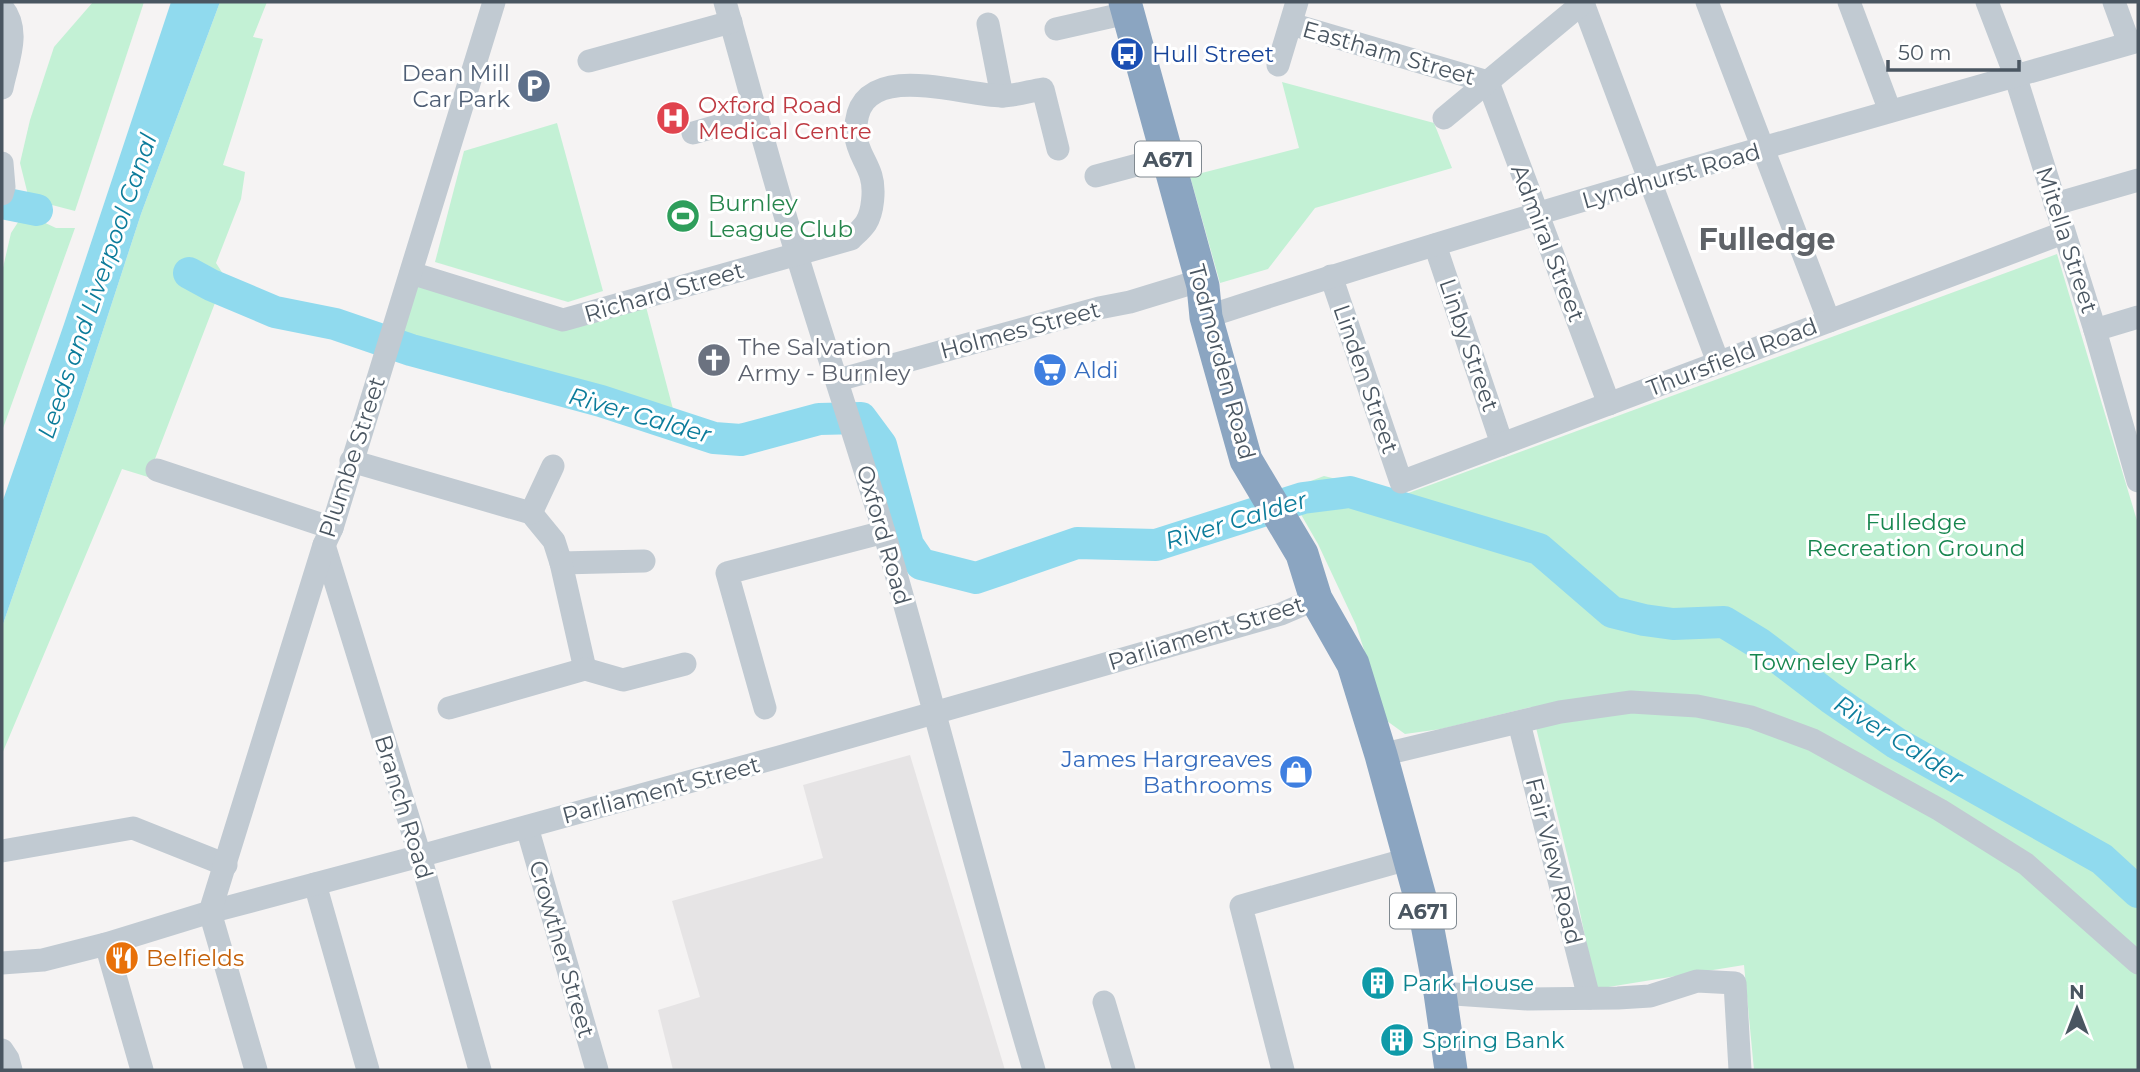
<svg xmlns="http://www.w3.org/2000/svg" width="2140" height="1072" font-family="Montserrat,sans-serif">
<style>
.education{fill:#e6e4e5}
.green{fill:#c3f1d5}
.water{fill:#90daee}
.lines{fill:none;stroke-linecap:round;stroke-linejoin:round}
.river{stroke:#90daee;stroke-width:32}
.minor{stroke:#c1cad2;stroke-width:23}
.highway{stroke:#8ba5c1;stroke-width:33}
.labels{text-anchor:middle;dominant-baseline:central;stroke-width:6;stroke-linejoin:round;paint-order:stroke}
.shield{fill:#fff;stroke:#808990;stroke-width:2}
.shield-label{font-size:21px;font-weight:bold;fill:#4a5661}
.street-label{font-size:23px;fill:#4a5661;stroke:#fff}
.transit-label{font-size:23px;fill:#164399;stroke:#fff;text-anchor:start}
.service-label{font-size:23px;fill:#4e5e75;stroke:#fff;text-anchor:end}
.health-label{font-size:23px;fill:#be3a42;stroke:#fff;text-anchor:start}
.leisure-label{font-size:23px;fill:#27864d;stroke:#fff;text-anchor:start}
.worship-label{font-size:23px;fill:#5b616d;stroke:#fff;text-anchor:start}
.shop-label{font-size:23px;fill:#366cbe;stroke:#fff;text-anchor:start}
.park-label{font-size:23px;fill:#17864f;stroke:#fff}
.food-label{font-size:23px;fill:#c56008;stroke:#fff;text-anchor:start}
.culture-label{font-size:23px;fill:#0d838f;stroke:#fff;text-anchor:start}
.water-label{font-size:24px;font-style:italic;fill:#0c7c9b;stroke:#fff}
.district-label{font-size:30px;font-weight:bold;fill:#5f6368;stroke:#fff}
</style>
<rect width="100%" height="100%" fill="#f5f3f3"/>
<path class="education" d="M910 755 1005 1070H673L658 1010 700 997 672 901 823 858 803 785Z"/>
<g class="green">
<path d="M93 2H144L75 211 29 199 20 163 30 120 54 47Z"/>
<path d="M220 2H267L253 37 263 39 223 165 245 172 241 199 216 263 225 277 148 477 122 469 2 754V627L77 410 141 214Z"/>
<path d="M1282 82 1434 123 1452 168 1315 208 1268 269 1220 283 1190 176 1299 148Z"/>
<path d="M557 123 603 291 568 302 435 262 464 151Z"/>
<path d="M24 213 56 228H75L2 431V272L11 233Z"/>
<path d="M2057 254 2138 524V1070H1754L1744 965 1596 989 1573 879 1531 707 1441 729 1405 734 1387 721 1356 625 1318 544 1287 490 1324 476 1403 495Z"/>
<path d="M414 278 565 324 645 303 673 409 397 334Z"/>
</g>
<path class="water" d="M171 2H220L141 214 77 410 2 627V503L64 324Z"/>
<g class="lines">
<g class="river">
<path d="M2 203 37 210"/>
<path d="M189 273 211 285 275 312 335 324 411 350 601 401 714 438 741 440 819 419 861 418 881 445 908 545 921 564 976 578 1077 543 1156 545 1303 498 1350 492 1539 549 1612 612 1644 620 1673 624 1724 622 1760 644 1831 698 1896 743 2102 859 2138 892"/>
</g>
<g class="minor">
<path d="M725 2C749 86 771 171 797 255 825 347 856 439 884 532 936 711 981 892 1034 1070"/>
<path d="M1579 2 1583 3 1718 362"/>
<path d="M1707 2 1829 321"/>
<path d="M1849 2 1890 111"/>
<path d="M1987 2 2015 75 2095 330 2138 481"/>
<path d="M2114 2 2129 43"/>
<path d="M2 7C22 31 7 62 2 88"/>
<path d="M988 24 1002 96"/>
<path d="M1291 24 1488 82 1609 404"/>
<path d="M1056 29 1127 13"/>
<path d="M589 61 731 22"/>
<path d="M1278 65 1297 2"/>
<path d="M1444 118 1584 2"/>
<path d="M693 133 756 115"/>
<path d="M2 163 4 187 2 194"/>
<path d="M1096 176 1167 157"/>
<path d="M2055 204 2138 180"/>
<path d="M1435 245 1502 444"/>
<path d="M411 273 563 320 851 239C856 234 862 229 866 223 873 212 875 189 871 176 867 162 857 151 856 136 851 55 957 95 1001 96 1015 96 1030 91 1043 89L1058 149"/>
<path d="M1331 276 1401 482 2063 233"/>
<path d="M1206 317C1514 216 1827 130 2138 41"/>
<path d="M2095 330 2138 317"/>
<path d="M838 380 1099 308 1130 302 1202 280"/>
<path d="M351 461 531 513 554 541 561 563 644 561"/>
<path d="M157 470 332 528"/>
<path d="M531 513 553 466"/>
<path d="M324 545 420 856 480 1070"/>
<path d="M561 563 585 669"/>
<path d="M449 708 585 669 623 680 685 664"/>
<path d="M765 708 727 573 884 532"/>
<path d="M1519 723 1589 998"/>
<path d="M1381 755 1560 712 1631 702 1697 706 1751 717 1813 740 1940 810 2026 864 2138 963"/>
<path d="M527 827 597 1070"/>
<path d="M2 851 133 828 226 865"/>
<path d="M315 884 368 1070"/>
<path d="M106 944 142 1070"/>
<path d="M2 963 43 960 106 944 210 912 420 856 779 757 1281 614 1316 599"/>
<path d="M1440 993 1528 999 1618 998 1650 996 1697 981 1735 983 1740 1070"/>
<path d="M1104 1002 1124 1070"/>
<path d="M2 1050 8 1059 11 1070"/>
<path d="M256 1070 210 912 324 545 332 528 494 2"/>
<path d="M1283 1070 1241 906 1408 859"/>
</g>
<path class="highway" d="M1125 2 1203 286 1206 317 1246 460 1302 554 1316 599 1353 664 1381 755 1426 919 1440 993 1451 1070"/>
</g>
<defs>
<g id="bus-disc" transform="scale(1.75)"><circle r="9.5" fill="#1a4fb4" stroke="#fff"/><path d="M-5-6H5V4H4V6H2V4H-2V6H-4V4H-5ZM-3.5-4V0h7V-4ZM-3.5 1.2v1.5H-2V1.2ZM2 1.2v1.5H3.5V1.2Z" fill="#fff"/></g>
<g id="parking-disc" transform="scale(1.75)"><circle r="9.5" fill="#5c6f8a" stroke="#fff"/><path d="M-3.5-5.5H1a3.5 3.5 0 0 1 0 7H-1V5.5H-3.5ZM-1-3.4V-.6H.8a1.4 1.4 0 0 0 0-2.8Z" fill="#fff"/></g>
<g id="hospital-disc" transform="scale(1.75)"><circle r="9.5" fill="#e0444e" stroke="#fff"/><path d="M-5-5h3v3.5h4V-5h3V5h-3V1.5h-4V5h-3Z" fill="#fff"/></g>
<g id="stadium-disc" transform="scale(1.75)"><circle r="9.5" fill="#2e9e5b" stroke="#fff"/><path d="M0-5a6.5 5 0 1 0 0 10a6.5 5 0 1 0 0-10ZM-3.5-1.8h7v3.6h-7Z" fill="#fff"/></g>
<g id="church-disc" transform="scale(1.75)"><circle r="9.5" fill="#6b7280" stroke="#fff"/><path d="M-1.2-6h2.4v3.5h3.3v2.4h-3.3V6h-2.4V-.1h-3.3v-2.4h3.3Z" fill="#fff"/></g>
<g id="supermarket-disc" transform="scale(1.75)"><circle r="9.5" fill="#3f7fe0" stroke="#fff"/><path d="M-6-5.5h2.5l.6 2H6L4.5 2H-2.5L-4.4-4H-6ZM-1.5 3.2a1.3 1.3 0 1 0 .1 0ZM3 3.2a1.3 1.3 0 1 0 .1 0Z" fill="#fff"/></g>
<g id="shop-disc" transform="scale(1.75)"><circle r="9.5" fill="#3f7fe0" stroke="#fff"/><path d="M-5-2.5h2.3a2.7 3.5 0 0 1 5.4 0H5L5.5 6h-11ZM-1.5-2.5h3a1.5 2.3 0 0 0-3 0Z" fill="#fff"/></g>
<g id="restaurant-disc" transform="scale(1.75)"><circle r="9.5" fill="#e8710a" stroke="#fff"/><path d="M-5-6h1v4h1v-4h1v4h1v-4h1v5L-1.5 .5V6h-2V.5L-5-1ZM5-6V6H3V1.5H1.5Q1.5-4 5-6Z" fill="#fff"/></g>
<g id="building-disc" transform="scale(1.75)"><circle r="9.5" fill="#0f9aa8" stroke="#fff"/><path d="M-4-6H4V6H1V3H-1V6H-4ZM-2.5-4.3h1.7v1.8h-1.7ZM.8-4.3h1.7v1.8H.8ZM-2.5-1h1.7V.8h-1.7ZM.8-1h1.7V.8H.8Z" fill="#fff"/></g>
</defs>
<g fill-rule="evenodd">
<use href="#bus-disc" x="1127" y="54"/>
<use href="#parking-disc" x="534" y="86"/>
<use href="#hospital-disc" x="673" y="118"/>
<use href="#stadium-disc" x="683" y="216"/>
<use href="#church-disc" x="714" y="360"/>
<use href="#supermarket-disc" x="1050" y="370"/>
<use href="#shop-disc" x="1296" y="772"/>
<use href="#restaurant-disc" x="122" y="958"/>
<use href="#building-disc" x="1378" y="983"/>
<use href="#building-disc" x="1397" y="1040"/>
</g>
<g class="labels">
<g class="shield">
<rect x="1135" y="141.5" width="66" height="35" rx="5"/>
<rect x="1390" y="893.5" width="66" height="35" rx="5"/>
</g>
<g class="shield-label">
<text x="1168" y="159">A671</text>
<text x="1423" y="911">A671</text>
</g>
<g class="street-label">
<text transform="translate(1389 53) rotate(16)">Eastham Street</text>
<text transform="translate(1671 176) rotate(-16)">Lyndhurst Road</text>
<text transform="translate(2067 240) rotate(72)">Mitella Street</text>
<text transform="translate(1548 243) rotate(69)">Admiral Street</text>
<text transform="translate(664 292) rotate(-16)">Richard Street</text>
<text transform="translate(1020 330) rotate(-15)">Holmes Street</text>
<text transform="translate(1469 345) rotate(71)">Linby Street</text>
<text transform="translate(1732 357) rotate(-21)">Thursfield Road</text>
<text transform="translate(1222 362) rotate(75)">Todmorden Road</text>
<text transform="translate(1366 379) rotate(71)">Linden Street</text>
<text transform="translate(352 457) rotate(-72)">Plumbe Street</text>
<text transform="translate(884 535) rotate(74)">Oxford Road</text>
<text transform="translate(1206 633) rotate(-17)">Parliament Street</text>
<text transform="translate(661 790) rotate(-15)">Parliament Street</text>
<text transform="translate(404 807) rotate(73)">Branch Road</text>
<text transform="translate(1554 861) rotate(76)">Fair View Road</text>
<text transform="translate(562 949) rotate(74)">Crowther Street</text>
</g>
<g class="transit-label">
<text x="1152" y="54">Hull Street</text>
</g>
<g class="service-label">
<text x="510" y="73">Dean Mill<tspan x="510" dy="26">Car Park</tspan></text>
</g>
<g class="health-label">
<text x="698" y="105">Oxford Road<tspan x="698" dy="26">Medical Centre</tspan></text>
</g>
<g class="leisure-label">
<text x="708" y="203">Burnley<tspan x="708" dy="26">League Club</tspan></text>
</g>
<g class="worship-label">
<text x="738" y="347">The Salvation<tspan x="738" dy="26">Army - Burnley</tspan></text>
</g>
<g class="shop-label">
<text x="1074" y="370">Aldi</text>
<text x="1272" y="759" text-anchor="end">James Hargreaves<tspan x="1272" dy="26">Bathrooms</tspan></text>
</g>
<g class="park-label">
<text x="1916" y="522">Fulledge<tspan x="1916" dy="26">Recreation Ground</tspan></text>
<text x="1833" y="662">Towneley Park</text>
</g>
<g class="food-label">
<text x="146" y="958">Belfields</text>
</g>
<g class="culture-label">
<text x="1402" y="983">Park House</text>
<text x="1422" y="1040">Spring Bank</text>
</g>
<g class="water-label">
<text transform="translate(97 286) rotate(-71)">Leeds and Liverpool Canal</text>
<text transform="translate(640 415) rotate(16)">River Calder</text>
<text transform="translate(1236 520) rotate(-17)">River Calder</text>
<text transform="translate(1899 740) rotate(32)">River Calder</text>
</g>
<g class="district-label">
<text x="1767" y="239">Fulledge</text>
</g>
</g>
<rect width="2140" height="1072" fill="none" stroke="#4a5661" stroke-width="7"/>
<g transform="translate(2077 1009)" stroke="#ffffff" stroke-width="5" paint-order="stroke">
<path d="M0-5L12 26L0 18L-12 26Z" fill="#4a5661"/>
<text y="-10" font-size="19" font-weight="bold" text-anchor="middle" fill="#4a5661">N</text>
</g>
<path d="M1888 60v10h131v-10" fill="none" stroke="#4a5661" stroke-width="3.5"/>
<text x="1898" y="60" font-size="21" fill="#4a5661" stroke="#ffffff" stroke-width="5" paint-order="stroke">50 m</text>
</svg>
